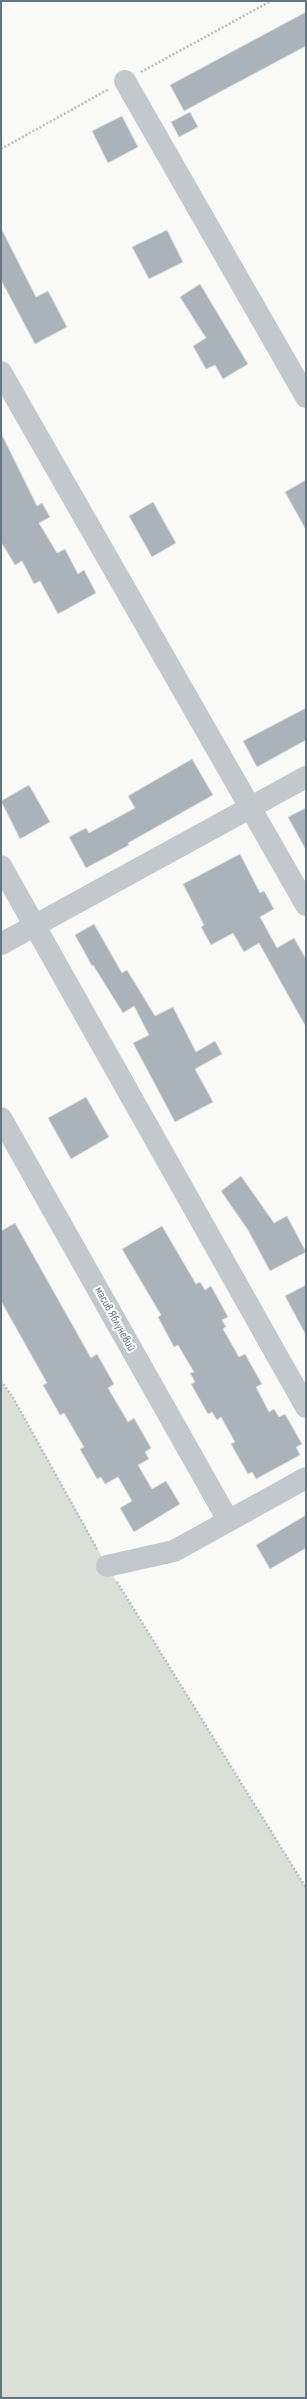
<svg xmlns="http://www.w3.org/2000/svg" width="307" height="2399" font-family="'Sofia Sans Condensed',sans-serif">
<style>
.green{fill:#dadfd7}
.building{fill:#aab3b9;stroke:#dcdcda}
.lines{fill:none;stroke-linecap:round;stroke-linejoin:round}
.path{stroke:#bbbfc2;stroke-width:2.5;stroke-dasharray:2 2;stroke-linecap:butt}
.minor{stroke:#c3c8cc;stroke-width:22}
.labels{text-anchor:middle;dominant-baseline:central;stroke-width:4;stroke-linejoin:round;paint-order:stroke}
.street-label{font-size:12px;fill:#657683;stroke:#fff}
</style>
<rect width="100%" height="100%" fill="#fafaf8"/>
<path class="green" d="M1 1381 12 1396 107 1566 306 1888V2398H1Z"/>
<g class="building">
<path d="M306 12V46L184 111 170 85Z"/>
<path d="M190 112 198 127 179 137 171 122Z"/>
<path d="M122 116 138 147 108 163 92 131Z"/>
<path d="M1 228 36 297 48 291 67 327 35 344 1 280Z"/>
<path d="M167 230 183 262 149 279 132 247Z"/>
<path d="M200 284 248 364 223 379 215 365 206 369 193 346 206 338 180 297Z"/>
<path d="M1 433 37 506 42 503 50 517 39 523 57 553 65 549 78 574 84 570 96 593 58 614 40 581 34 584 22 561 15 565 1 542Z"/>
<path d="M306 480V530L285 492Z"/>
<path d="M153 502 176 543 152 557 129 516Z"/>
<path d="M306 708V740L257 767 243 741Z"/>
<path d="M192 759 213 795 128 843 129 845 86 868 69 837 86 828 89 833 135 808 128 796Z"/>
<path d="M29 785 50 822 20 839 1 801Z"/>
<path d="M306 808V850L288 817Z"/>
<path d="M240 854 260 893 264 891 274 909 260 917 277 948 294 938 306 959V1027L259 943 244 952 233 933 211 945 201 927 204 925 183 884Z"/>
<path d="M94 924 122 973 127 970 155 1016 173 1007 196 1052 215 1041 222 1054 195 1069 213 1102 175 1122 133 1043 149 1035 134 1006 123 1013 93 965 92 966 75 935Z"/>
<path d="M86 1097 109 1137 71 1159 48 1118Z"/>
<path d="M241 1176 274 1223 287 1216 306 1252 270 1271 248 1230 221 1191Z"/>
<path d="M15 1223 91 1358 97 1354 114 1384 108 1388 128 1422 134 1418 151 1448 145 1452 149 1459 138 1465 152 1489 166 1481 180 1504 134 1532 120 1508 132 1501 118 1477 105 1484 101 1477 97 1479 80 1449 84 1447 64 1413 60 1415 43 1385 47 1383 1 1301V1231Z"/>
<path d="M162 1226 196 1284 200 1282 205 1290 211 1286 228 1317 222 1320 226 1327 223 1329 239 1357 245 1354 262 1384 256 1387 269 1412 274 1409 279 1417 285 1414 302 1444 296 1447 300 1455 256 1479 252 1472 248 1474 231 1444 235 1442 221 1417 217 1420 212 1412 208 1414 191 1384 195 1382 190 1373 194 1372 178 1345 174 1347 158 1317 161 1315 122 1249Z"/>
<path d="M306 1285V1335L285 1296Z"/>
<path d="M306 1515V1548L270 1569 256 1545Z"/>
</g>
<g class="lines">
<g class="path">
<path d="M141 72 271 1"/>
<path d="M1 149 109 89"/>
<path d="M1 1381 12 1396 97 1549"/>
<path d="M117 1582 306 1888"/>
</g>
<g class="minor">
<path d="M125 81 306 397"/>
<path d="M1 372 306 905"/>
<path d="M1 866 306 1407"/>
<path d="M1 944 306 777"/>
<path d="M1 1118 228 1520"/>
<path d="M107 1566 174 1551 306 1478"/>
</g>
</g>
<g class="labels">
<g class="street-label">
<text transform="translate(115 1319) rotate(61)">масив Яблуневий</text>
</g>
</g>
<rect width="307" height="2399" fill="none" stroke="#657683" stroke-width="4"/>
</svg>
